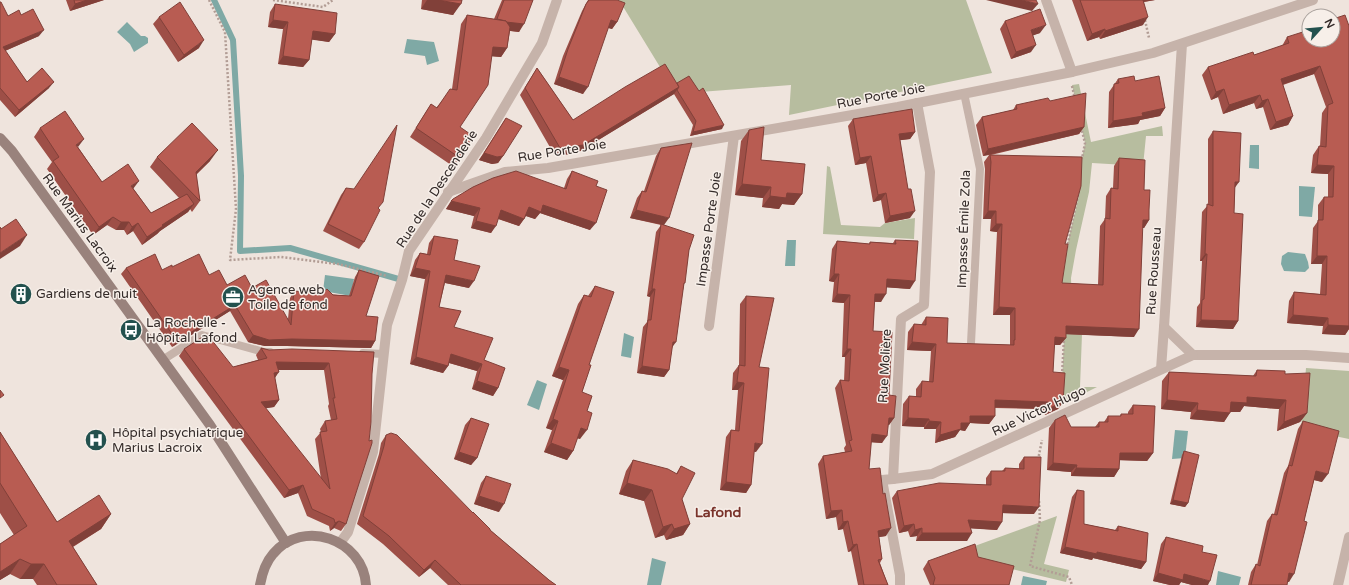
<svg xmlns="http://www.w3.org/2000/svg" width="1349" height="585" font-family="'Varela Round',sans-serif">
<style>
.green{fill:#b7bd9f}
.water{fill:#7fa9a5}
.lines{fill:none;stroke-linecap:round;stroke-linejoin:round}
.stream{stroke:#7fa9a5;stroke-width:6}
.path{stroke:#b29d95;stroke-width:2.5;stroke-dasharray:2 2;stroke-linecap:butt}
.service{stroke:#c6b3aa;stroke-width:8}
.minor{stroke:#c6b3aa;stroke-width:10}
.secondary{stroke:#99827c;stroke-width:10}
.wall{fill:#9e4f47;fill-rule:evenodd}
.shaded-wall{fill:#814039}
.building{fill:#b85c52;stroke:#814039;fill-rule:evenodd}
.labels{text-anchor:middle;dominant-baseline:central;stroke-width:3;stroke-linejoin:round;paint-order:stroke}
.street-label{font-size:13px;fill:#342b29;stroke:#f7efe9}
.poi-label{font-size:13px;fill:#342b29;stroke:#f7efe9;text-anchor:start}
.neighbourhood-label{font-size:14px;font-weight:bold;fill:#7a332b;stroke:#f7efe9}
</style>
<rect width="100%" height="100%" fill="#efe4dd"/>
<g class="green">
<path d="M619 0H966L992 73 789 115 791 85 700 92 682 103Z"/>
<path d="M1079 84 1091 142 1162 126 1163 136H1146L1143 166 1092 163 1089 192 1076 250 1071 278 1072 307 1082 334 1080 387H1097L1061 405 1064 337 1062 280 1069 237 1079 195 1081 163 1085 143 1072 85Z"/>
<path d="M827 166 830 167 841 225 880 227 885 223 915 218 914 239 823 234Z"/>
<path d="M1306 368 1349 371V439L1301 429Z"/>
<path d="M1057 516 1044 564 1069 570 1066 582 971 559 972 547Z"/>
</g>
<g class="water">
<path d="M127 22 141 36H145L148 38V43L134 52 130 44 117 32Z"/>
<path d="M407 39 434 42 439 61 427 65 425 56 404 53Z"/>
<path d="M1250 145H1259V169L1249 168Z"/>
<path d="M1299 186 1315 187 1312 217 1299 216Z"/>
<path d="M787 240H796L795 266H785Z"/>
<path d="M1288 252 1305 254 1308 262 1309 268 1305 272 1284 271 1281 264 1282 256Z"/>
<path d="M325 275 354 279 351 296 323 291Z"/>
<path d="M624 333 634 337 631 358 621 356Z"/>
<path d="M537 380 547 384 539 410 527 405Z"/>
<path d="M1175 430 1188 431 1185 458 1172 459Z"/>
<path d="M652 558 666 562 661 585H647Z"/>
<path d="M1218 571 1241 577 1239 585H1216Z"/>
<path d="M1023 576 1047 581 1046 585H1021Z"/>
</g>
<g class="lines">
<path class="stream" d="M214 0 233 40 241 176 240 251 290 248 402 280"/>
<g class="path">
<path d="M209 0 225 32 236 209 230 260 281 257 338 264 387 276"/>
<path d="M273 0 323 7 333 0"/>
<path d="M1145 20 1149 38"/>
<path d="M1072 86 1075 99"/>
<path d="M1081 127 1085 143 1082 159"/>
<path d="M1067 248 1079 190"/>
<path d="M1062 375 1064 338"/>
<path d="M1038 460 1042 440"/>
<path d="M1039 501 1040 520 1030 566 1069 577 1072 585"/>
</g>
<g class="service">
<path d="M964 93 980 169 971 343"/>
<path d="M363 353 384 354"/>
<path d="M164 359 202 335 264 352H270"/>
</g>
<g class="minor">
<path d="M1046 0 1072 72"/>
<path d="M1182 44 1164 327 1193 355H1306L1349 358"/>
<path d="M448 192 505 172 548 168 898 107 1072 72 1153 53 1313 0"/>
<path d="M709 326 734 136"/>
<path d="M1161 369 1164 327"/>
<path d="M893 479 932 474 1193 355"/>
<path d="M340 543 348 532 373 452 387 325 402 280 409 251 486 138 542 43 557 0"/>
<path d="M900 585V575L882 480 893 479 901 319 924 305 930 172 917 103"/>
<path d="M1338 585 1349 537"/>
</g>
<g class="secondary">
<path d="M0 138 12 151 210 425 286 543"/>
<path d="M260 585C262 574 265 563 273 554 303 518 363 539 366 585"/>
</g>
</g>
<g class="wall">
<path d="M66 0H104L70 11Z"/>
<path d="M422 0H462L453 15 421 9Z"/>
<path d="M502 0H533L519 32 510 31 507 48 501 57 492 56 460 127V158L454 167 410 137 431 104 436 108 452 89 461 24 467 15 494 19Z"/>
<path d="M588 0H617V22L612 29 608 28 583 94 554 84 563 56 582 11Z"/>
<path d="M1072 0H1155L1144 2 1143 25 1100 39 1099 37 1087 41Z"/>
<path d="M0 2 8 16 21 15 39 36 5 51 27 82 49 88 15 117 0 100Z"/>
<path d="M275 4 335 34 329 42 311 39 309 60 303 67 278 64 283 29 268 27 270 12Z"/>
<path d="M159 17 199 48 178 62 153 24Z"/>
<path d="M1005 21 1040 33 1033 35 1031 52 1011 59 1000 29Z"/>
<path d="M1349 26V329L1345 335 1322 334 1323 326 1287 323 1289 301 1294 292 1320 294 1322 264H1311L1313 228 1318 221V205L1324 197H1328V174L1311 173 1313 155 1319 146H1320L1322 113 1326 107 1314 74 1283 85 1293 116 1288 125 1270 130 1263 107 1256 109 1254 103 1223 114 1218 97 1211 100 1202 75 1208 67 1254 55 1282 46 1287 37Z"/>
<path d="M537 68 573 120 677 83 722 129 690 136 693 125 674 94 577 153 555 156 520 95Z"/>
<path d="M1118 79 1135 81 1165 108 1160 116 1140 120 1138 124 1108 128 1109 92Z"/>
<path d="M1050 101 1084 127 1079 134 991 155 1065 244 1062 283 1098 285 1100 226 1105 219 1106 196 1111 188H1113L1114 166 1119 158 1144 190 1149 220 1144 228H1142L1134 337 1066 334V338L1060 345H1054L1053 372 1063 402 1058 409 1045 415 1042 409 995 408V416L989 424 970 423 965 431 960 430 955 437 935 443 936 429H924V427L902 426 903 404 909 396 916 397V389L922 381 929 382 931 351 907 350 908 332 914 324 921 325 926 317 947 343 1010 345V315H993L997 232 990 231 991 219H983L985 169 984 162 989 155 983 156 976 125 982 117 1013 110 1016 105Z"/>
<path d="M506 118 503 156 498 163 492 164 479 160Z"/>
<path d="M853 119 915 132 910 139 900 140 910 218 885 223 881 200 873 202 866 163 855 165 848 126Z"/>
<path d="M40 128 78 147 102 182 133 188 151 213 179 198 150 167 157 157 210 161 196 175 200 201 192 212 190 209 188 212 160 231 157 234 142 245 133 231 127 235 124 230H116L107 225 93 235 47 169 52 162 34 137Z"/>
<path d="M749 130 761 160 802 194 794 205 782 204 779 209 762 207 763 198 735 195 741 141Z"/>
<path d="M1213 131 1235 187 1234 213 1238 321 1233 329 1196 327 1197 307 1200 303 1202 261H1200L1202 212 1208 205V139Z"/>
<path d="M661 148 664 225 689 250 684 285 672 348 669 370 664 377 637 373 643 327 647 322 650 297 647 296 656 232 661 225 630 218 637 198 642 191H644L656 156Z"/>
<path d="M572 171 596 186 590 230 540 213 535 219 526 216 524 219 519 226 498 219 491 233 471 228 474 216 446 209 453 199 564 188 567 179Z"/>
<path d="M346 188 378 208 364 242 359 249 323 231 341 195Z"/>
<path d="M434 236 454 260 469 288 445 283 439 307 454 327 484 360 498 388 493 396 472 389 477 371 449 363 448 366 443 373 410 364 425 279 410 276 415 260 420 253 427 254 429 243Z"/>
<path d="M895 240 910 289 886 287 881 302H874L873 331 894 418 889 425H888L882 443 871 442 869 469 886 536 879 537 882 559 880 563 888 585H858L851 551 848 552 843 529 838 530 836 517 826 519 818 464 823 456 845 452 844 448 846 445 835 388 840 380 844 381 845 357H842L844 303 832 302 834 282 829 281 832 249 837 241 869 244 870 242 893 243Z"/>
<path d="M172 267 209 275 227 285 252 288 288 319 290 298 294 291 349 296 355 277 359 270 366 316 375 341 371 348 287 346H265L248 342 230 311 172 347 121 274 126 268 162 270Z"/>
<path d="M595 286 589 365 582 392 587 411 580 439 577 438 573 451 567 460 544 452 552 430 546 428 563 380 552 376 578 304 584 295 588 296Z"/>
<path d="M746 296 759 367 756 452 754 451 751 485 746 493 720 490 726 437 731 430H735L738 390H732L733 373 739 365 740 304Z"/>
<path d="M261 348 269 350 374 352 346 524 341 531 334 528 330 531 329 526 307 516 298 493 284 498 179 356 184 349 233 367 258 360 256 355ZM279 370H324L329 404 328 406 331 420 325 421 320 429 321 432 315 439 321 479 265 408 274 407 279 400 275 378Z"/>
<path d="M1257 370 1285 374 1307 413 1300 422 1277 431 1279 409 1244 406 1240 412H1230L1224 422 1190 419 1191 412 1161 409 1162 381 1169 372 1253 376Z"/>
<path d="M1133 405 1153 453 1147 461 1119 460V469L1114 477 1071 476V472L1047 470 1049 428 1055 420 1071 427H1095L1099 422H1104L1108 416H1120L1121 414H1128V412Z"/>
<path d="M471 418 477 458 471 465 454 459 465 425Z"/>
<path d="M1303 421 1322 482 1314 480 1289 582 1287 581V585H1248L1251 572 1256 564 1257 565 1267 521 1272 514H1274L1284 473 1288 466 1298 429Z"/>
<path d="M0 432 57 522 111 514 101 529 73 547 97 585H37L33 579H20L10 574 0 580V544L14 535 0 513Z"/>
<path d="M386 435 472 513 490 530 549 580 556 585H448L430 568 419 577 383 544 357 524 379 454 381 443Z"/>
<path d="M1184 451 1188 503 1185 507 1170 504 1182 455Z"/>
<path d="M1024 457 1034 514 1003 513 997 530 971 528 967 541H916L917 536 910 537 908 531 899 533 892 498 897 491 986 485V478L991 471H1002L1005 468 1019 469V464Z"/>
<path d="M633 460 676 474 681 466 682 499 690 524 683 535 666 540 664 535 655 538 644 501 619 494 626 471Z"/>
<path d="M486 476 499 512 474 504 481 483Z"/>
<path d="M1077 490 1084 524 1115 530 1118 526 1146 562 1141 569 1093 558 1092 560 1060 553 1072 497Z"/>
<path d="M1166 537 1208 585H1192L1181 582 1179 585H1170L1153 581 1161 544Z"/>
<path d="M978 557 1009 585H930L923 569 928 561Z"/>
</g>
<g class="shaded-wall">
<path d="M87 0H104L70 11 75 4Z"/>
<path d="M427 0H438L461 4 453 15 421 9Z"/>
<path d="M986 0H1022L1038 4 1032 11Z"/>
<path d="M1139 0H1155L1137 3Z"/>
<path d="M1148 17 1143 25 1100 39 1105 31Z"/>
<path d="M273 20 288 22 283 29 268 27Z"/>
<path d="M496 20 524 24 519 32 491 28Z"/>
<path d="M611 20 617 22 612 29 606 27Z"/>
<path d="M1046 25 1040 33 1026 38 1031 30Z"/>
<path d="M1105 29 1099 37 1087 41 1092 34Z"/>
<path d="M44 30 39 36 0 53 3 47Z"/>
<path d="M313 31 335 34 329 42 307 39Z"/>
<path d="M204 40 199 48 178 62 184 55Z"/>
<path d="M1036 45 1031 52 1011 59 1016 52Z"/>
<path d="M493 47 507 48 501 57 487 56Z"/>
<path d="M283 56 309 60 303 67 278 64Z"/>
<path d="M1320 66 1314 74 1275 87 1281 79Z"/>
<path d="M559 77 588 87 583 94 554 84Z"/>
<path d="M54 82 49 88 15 117 19 110Z"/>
<path d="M679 87 674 94 577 153 555 156 560 148Z"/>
<path d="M1224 89 1218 97 1211 100 1216 92Z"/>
<path d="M1260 95 1254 103 1223 114 1229 105Z"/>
<path d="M1268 99 1263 107 1256 109 1262 101Z"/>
<path d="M1165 108 1160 116 1140 120 1138 124 1108 128 1113 121 1142 113Z"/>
<path d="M1293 116 1288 125 1270 130 1276 122Z"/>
<path d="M724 125 722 129 690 136 693 132Z"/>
<path d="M1084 127 1079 134 983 156 988 149Z"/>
<path d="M915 132 910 139 894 141 899 134Z"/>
<path d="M84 139 78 147 76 145Z"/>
<path d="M218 150 210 161 188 182 196 172Z"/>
<path d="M484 153 503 156 498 163 492 164 479 160Z"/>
<path d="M871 156 866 163 855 165 860 158Z"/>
<path d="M1317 165 1334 166 1328 174 1311 173Z"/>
<path d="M139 181 133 189 131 186Z"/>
<path d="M1235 182H1239L1234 189Z"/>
<path d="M742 184 771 187 763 198 735 195Z"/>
<path d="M787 193 802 194 794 205 782 204 779 209 762 207 770 196Z"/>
<path d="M886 193 881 200 873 202 878 195Z"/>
<path d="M451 201 480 208 474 216 446 209Z"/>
<path d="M194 204 188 212 160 231 157 234 142 245 147 237 162 225Z"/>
<path d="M543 205 596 223 590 230 540 213 535 219 523 215 529 207Z"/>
<path d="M501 210 524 219 519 226 496 218Z"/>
<path d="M636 210 669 218 664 225 630 218Z"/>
<path d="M915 211 910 218 885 223 890 216Z"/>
<path d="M988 211H996L991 219H983Z"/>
<path d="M113 217 107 225 93 235 99 227Z"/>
<path d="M1143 220H1149L1144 228H1137Z"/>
<path d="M476 221 496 226 491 233 471 228Z"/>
<path d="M121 222H129L124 230H116Z"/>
<path d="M138 223 133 231 127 235 132 227Z"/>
<path d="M996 224H1002L997 232 990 231Z"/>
<path d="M27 235 20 246 0 259V253Z"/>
<path d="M1205 254H1207L1202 261H1200Z"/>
<path d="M1317 256H1327L1322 264H1311Z"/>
<path d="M415 268 430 271 425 279 410 276Z"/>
<path d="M834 274H839L834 282 829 281Z"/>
<path d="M446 275 474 281 469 288 441 282Z"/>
<path d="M887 279 915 281 910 289 881 287Z"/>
<path d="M652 289H655L650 297 647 296Z"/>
<path d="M837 294 850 295 844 303 832 302Z"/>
<path d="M875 294H886L881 302 869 301Z"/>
<path d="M235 305 230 311 172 347 177 341Z"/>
<path d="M999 307 1015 308 1010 315H993Z"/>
<path d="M1293 315 1328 318 1323 326 1287 323Z"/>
<path d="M1201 320 1238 321 1233 329 1196 327Z"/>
<path d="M1328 325 1349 326V329L1345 335 1322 334Z"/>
<path d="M1066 326 1139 329 1134 337 1061 334Z"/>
<path d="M253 335 292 339 375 341 371 348 287 346H265L248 342Z"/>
<path d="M1055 337 1066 338 1060 345H1049Z"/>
<path d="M673 342H676L671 349Z"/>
<path d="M912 342 936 344 931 351 907 350Z"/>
<path d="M847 349H851L845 357H842Z"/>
<path d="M451 354 482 364 477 371 446 362Z"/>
<path d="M416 357 448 366 443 373 410 364Z"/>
<path d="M276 362 329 363 324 370H270Z"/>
<path d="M642 366 669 370 664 377 637 373Z"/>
<path d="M559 367 569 370 563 380 552 376Z"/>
<path d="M279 372 274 379V373Z"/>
<path d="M477 381 498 388 493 396 472 389Z"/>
<path d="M737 382 744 383 738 390H732Z"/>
<path d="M1247 397 1286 400 1279 409 1244 406 1240 412H1224L1231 402Z"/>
<path d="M279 400 274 407 255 410 261 402Z"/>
<path d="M995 400 1048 402 1042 409 990 407Z"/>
<path d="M1167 400 1198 403 1191 412 1161 409Z"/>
<path d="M1063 402 1058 409 1045 415 1050 408Z"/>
<path d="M1197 410 1230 413 1224 422 1190 419Z"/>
<path d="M1307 413 1300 422 1277 431 1284 422Z"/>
<path d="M970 416H995L989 424 970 423 965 431 960 430 955 437 935 443 940 435 961 423Z"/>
<path d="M889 418H894L889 425H884Z"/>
<path d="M908 418 929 419 924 427 902 426Z"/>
<path d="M553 419 558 421 552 430 546 428Z"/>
<path d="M929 421 941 422 936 429H924Z"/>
<path d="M581 428 587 430 580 439 575 437Z"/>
<path d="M872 434 887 436 882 443 867 442Z"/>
<path d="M551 443 573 451 567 460 544 452Z"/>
<path d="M755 443 762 444 756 452 750 451Z"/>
<path d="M459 452 477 458 471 465 454 459Z"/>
<path d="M1120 453H1153L1147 461 1114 460Z"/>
<path d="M1053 463 1077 465 1071 472 1047 470Z"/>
<path d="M1076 468 1119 469 1114 477 1071 476Z"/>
<path d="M1316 471 1328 474 1322 482 1310 479Z"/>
<path d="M726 482 751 485 746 493 720 490Z"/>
<path d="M627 483 652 490 644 501 619 494Z"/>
<path d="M303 485 298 493 284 498 289 490Z"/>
<path d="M479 496 504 504 499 512 474 504Z"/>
<path d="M1173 500 1188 503 1185 507 1170 504Z"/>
<path d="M1003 505 1039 507 1034 514 998 513Z"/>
<path d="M842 510 836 517 826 519 831 511Z"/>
<path d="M111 514 101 529 59 555 69 541Z"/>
<path d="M968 520 1002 522 997 530 963 528Z"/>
<path d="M339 521 334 528 330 531 335 523Z"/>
<path d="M848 521 843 529 838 530 843 522Z"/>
<path d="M672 524 664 535 655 538 663 527Z"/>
<path d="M690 524 683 535 666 540 674 529Z"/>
<path d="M914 524 908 531 899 533 904 526Z"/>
<path d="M891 528 886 536 873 538 878 531Z"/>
<path d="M922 528 917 536 910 537 915 530Z"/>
<path d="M922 533H972L967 541H916Z"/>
<path d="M857 544 851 551 848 552 853 545Z"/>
<path d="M1065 547 1097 552 1146 562 1141 569 1093 558 1092 560 1060 553Z"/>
<path d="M20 559 10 574 0 580V572Z"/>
<path d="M435 560 430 568 419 577 424 570Z"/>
<path d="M31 564H44L33 579H20Z"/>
<path d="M1158 573 1184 574 1210 581 1208 585H1192L1181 582 1179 585H1170L1153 581Z"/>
<path d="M1289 573 1294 574 1289 582 1284 581Z"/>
</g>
<g class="building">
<path d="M74 0H87L75 4Z"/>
<path d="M438 0H462L461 4Z"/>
<path d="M504 0H533L524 24 506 22V21L497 19Z"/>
<path d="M589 0H617L625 3 617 22 611 20 588 87 559 77 568 49 586 4Z"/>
<path d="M1022 0H1036L1038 4Z"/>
<path d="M1080 0H1143L1148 17 1105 31V29L1092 34Z"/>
<path d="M0 2H1L8 16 19 10 21 15 33 9 44 30 3 47 27 82 42 68 54 82 19 110 0 88Z"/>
<path d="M180 2 204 40 184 55 159 17Z"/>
<path d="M275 4 337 13 335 34 313 31 309 60 283 56 288 22 273 20Z"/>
<path d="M1040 9 1046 25 1031 30 1036 45 1016 52 1005 21Z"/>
<path d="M467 15 506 21 510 27 507 48 493 47 488 85 460 127 473 136 460 158 416 128 431 104 437 108 450 89 457 90Z"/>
<path d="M1345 15 1349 26V326L1328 325V318L1293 315 1294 292 1326 295 1327 256H1317L1318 220H1323L1324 197H1333L1334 166 1317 165 1319 146 1326 147 1328 105 1333 103 1320 66 1281 79 1293 116 1276 122 1268 99 1262 101 1260 95 1229 105 1224 89 1216 92 1208 67 1253 52 1254 55 1289 43 1287 37 1309 30V40H1333V19Z"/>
<path d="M665 64 679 87 583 145 560 148 525 88 537 68 573 120 625 87Z"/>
<path d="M689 76 699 91 703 88 724 125 693 132 696 121 677 90 679 87 677 83Z"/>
<path d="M1134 76 1135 81 1159 76 1165 108 1142 113 1143 116 1113 121 1114 84 1119 83 1118 79Z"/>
<path d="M1086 93 1084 127 988 149 982 117 1017 109 1016 105 1048 98 1050 101Z"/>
<path d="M912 109 915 132 899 134 908 189H911L915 211 890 216 886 193 878 195 871 156 860 158 853 119Z"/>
<path d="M65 111 84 139 76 145 102 182 128 164 139 181 131 186 151 213 187 194 194 204 162 225 163 226 147 237 138 223 132 227 129 222H121L113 217 99 227 53 161 59 157 40 128Z"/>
<path d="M506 118 522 126 503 156 497 157 484 153Z"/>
<path d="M192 123 218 150 196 172 200 201 157 157Z"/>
<path d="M397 125 383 202 378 208 380 210 364 242 328 224 346 188 354 189Z"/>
<path d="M764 127 761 160 805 164 802 194 787 193 786 198 770 196 771 187 742 184 749 130Z"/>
<path d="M1213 131 1241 133 1239 182H1235L1234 213 1243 214 1238 321 1201 320 1202 300 1204 299 1207 254H1205L1207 204 1213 206Z"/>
<path d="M692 143 669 218 636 210 642 191 646 192 661 148Z"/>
<path d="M990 155 1082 157 1081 186 1065 244H1068L1062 283 1103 285 1105 218 1110 219 1111 188 1118 189 1119 158 1145 160 1144 190H1150L1149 210V220H1143L1139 329 1066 326V338L1055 337 1053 372 1065 373 1063 402 1050 408 1048 402 995 400V416H970V423H961V429L940 435 941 422 929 421V419L908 418 909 396 921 397 922 381 933 382 936 344 912 342 914 324 926 325V317L948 318 947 343 1014 345V340H1015V308L999 307 1002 224H996V211H988L991 162Z"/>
<path d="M516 171 566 189 572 171 598 181 596 186 607 190 596 223 543 205 541 212 529 207 524 219 501 210 496 226 476 221 480 208 451 201 453 199 473 187 493 178Z"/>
<path d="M16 219 27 235 0 253V227L1 229Z"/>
<path d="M661 224 694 235 689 250 685 283H684L676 342H673L669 370 642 366 648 320H651L655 289H652Z"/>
<path d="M434 236 458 240 454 260 480 266 474 281 446 275 439 307 461 311 454 327 493 338 484 360 505 368 498 388 477 381 482 364 451 354 448 366 416 357 430 271 415 268 420 253 430 255Z"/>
<path d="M895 240 918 241 915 281 887 279 886 294H875L873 331 892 332 889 395 896 396 894 418H889L887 436 872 434 869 469 880 468 883 494 885 493 891 528 878 531 882 559 878 560 888 585H864L857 544 853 545 848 521 843 522 842 510 831 511 823 456 852 451 849 441 852 440 840 380 849 381 851 349H847L850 295 837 294 839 274H834L837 241 870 244V242L896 244Z"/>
<path d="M155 254 162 270 172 265V267L199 254 209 275 219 270 227 285 245 275 252 288 266 280 291 325 294 291 322 293 327 289 333 295 351 296 359 270 379 276 366 316 378 317 375 341 292 339 269 340 253 335 235 305 177 341 126 268Z"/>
<path d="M595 286 614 292 589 365H591L582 392 592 396 587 411 592 413 587 430 581 428 573 451 551 443 558 421 553 419 569 370 559 367 584 295 591 297Z"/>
<path d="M746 296 774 298 759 367 769 368 762 444 755 443 751 485 726 482 731 430 739 431 744 383 737 382 739 365 745 366Z"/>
<path d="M207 334 233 367 267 358 261 348 269 350 292 349 374 352 372 374 371 422 369 441 372 440V443L346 524 339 521 335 523 334 519 312 509 303 485 289 490 184 349ZM276 362 329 363 335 398H333L337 419 325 421 327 431 320 432 330 489 261 402 279 400 274 373 279 372Z"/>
<path d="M1257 370 1285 371V374L1310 373 1307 413 1284 422 1286 400 1247 397V403L1231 402 1230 413 1197 410 1198 403 1167 400 1169 372 1256 376Z"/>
<path d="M0 390 4 395 0 398Z"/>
<path d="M1133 405 1155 406 1153 453H1120L1119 469 1076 468 1077 465 1053 463 1055 420 1065 415 1071 427H1099V422H1108V416H1121V414H1133Z"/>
<path d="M471 418 489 424 477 458 459 452Z"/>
<path d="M1303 421 1339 431 1328 474 1316 471 1304 521 1307 522 1294 574 1289 573 1287 585H1251L1256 564 1260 566 1272 514 1277 515 1289 465 1292 466Z"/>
<path d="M0 432 57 522 99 495 111 514 69 541 97 585H57L44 564H31L20 559 0 572V544L27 526 0 483Z"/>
<path d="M391 433 397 435 473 513V512L490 529V530L549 580 556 585H461L435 560 424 570 389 536 363 516 384 446 386 435Z"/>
<path d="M1184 451 1199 455 1188 503 1173 500Z"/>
<path d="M1024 457H1041L1039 507 1003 505 1002 522 968 520 972 533H922V528L915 530 914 524 904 526 897 491 939 483 991 485V471H1005V468L1024 469Z"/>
<path d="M633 460 668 469 677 474 681 466 695 473 682 499 690 524 674 529 672 524 663 527 652 490 627 483Z"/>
<path d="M486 476 511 484 504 504 479 496Z"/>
<path d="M1077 490 1084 491V524L1118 531V526L1148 533 1146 562 1097 552V554L1065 547Z"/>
<path d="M1166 537 1203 546 1202 552 1217 555 1210 581 1184 574 1183 580 1158 573Z"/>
<path d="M975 544 978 557 1014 566 1009 585H933L935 578 928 561Z"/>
</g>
<defs>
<g id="building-disc" transform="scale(1.15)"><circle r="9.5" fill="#23514e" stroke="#f7efe9"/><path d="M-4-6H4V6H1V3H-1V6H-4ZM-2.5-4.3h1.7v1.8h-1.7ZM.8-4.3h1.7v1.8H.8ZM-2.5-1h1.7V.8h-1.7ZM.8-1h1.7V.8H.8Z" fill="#fff"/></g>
<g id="office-disc" transform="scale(1.15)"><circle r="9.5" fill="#23514e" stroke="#f7efe9"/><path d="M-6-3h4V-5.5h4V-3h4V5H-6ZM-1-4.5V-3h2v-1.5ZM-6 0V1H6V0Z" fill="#fff"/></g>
<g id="bus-disc" transform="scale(1.15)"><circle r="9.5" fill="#23514e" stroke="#f7efe9"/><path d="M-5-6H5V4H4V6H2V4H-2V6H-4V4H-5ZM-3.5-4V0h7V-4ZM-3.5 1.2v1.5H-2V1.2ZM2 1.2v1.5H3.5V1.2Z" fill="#fff"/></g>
<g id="hospital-disc" transform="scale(1.15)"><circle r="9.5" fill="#23514e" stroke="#f7efe9"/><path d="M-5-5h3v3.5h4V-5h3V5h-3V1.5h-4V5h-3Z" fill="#fff"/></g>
</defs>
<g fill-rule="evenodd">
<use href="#building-disc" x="21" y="294"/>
<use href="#office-disc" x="233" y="297"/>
<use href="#bus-disc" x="131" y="330"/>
<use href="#hospital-disc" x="96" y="440"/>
</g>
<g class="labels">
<g class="street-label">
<text transform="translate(881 96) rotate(-11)">Rue Porte Joie</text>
<text transform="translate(562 151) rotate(-9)">Rue Porte Joie</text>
<text transform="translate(437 189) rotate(-57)">Rue de la Descenderie</text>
<text transform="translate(80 223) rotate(54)">Rue Marius Lacroix</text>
<text transform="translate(709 229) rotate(-82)">Impasse Porte Joie</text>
<text transform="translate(964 229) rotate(-88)">Impasse Émile Zola</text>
<text transform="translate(1154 271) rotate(-86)">Rue Rousseau</text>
<text transform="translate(885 366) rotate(-87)">Rue Molière</text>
<text transform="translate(1039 411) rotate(-25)">Rue Victor Hugo</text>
</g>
<g class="poi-label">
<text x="248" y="290">Agence web<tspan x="248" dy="15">Toile de fond</tspan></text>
<text x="36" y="294">Gardiens de nuit</text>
<text x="146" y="323">La Rochelle -<tspan x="146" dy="15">Hôpital Lafond</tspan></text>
<text x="112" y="433">Hôpital psychiatrique<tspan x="112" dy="15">Marius Lacroix</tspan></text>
</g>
<g class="neighbourhood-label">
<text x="718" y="512">Lafond</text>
</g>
</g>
<g transform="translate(1321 28) rotate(63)"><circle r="19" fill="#f7efe9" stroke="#a9a19c"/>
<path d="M0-3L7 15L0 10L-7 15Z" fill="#23514e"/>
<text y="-6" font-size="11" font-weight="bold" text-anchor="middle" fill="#342b29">N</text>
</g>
</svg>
